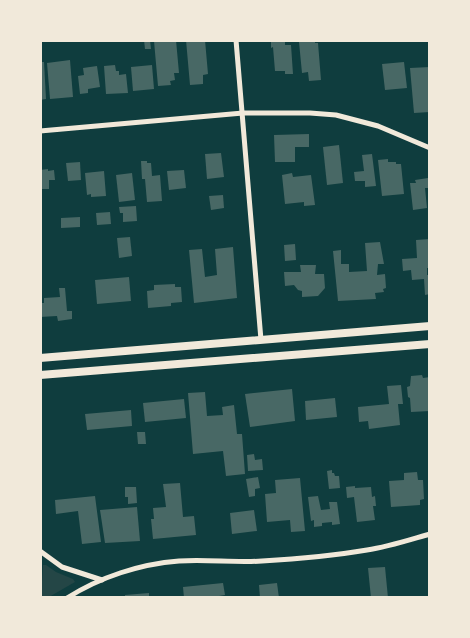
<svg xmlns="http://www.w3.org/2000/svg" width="470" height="638" font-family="Signika,sans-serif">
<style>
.green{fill:#244646}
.building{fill:#486865}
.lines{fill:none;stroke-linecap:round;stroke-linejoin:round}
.minor{stroke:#f1e9da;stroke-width:5}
.secondary{stroke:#f1e9da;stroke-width:8}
</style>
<rect width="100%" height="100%" fill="#0f3d3e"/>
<path class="green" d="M43 565H46L56 572 73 579 75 582 49 597H41Z"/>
<g class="building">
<path d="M144 40H150L151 49H145Z"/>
<path d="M176 40 179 73H174L175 80 170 81 171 85 158 86 154 41Z"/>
<path d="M186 40H205L208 74 203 75V84L190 85Z"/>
<path d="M271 40H285V45H291L293 74H285V71H275L273 47 271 48Z"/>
<path d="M315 41V43H318L321 80 309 81 308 72 302 73 299 42Z"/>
<path d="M70 60 73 97 50 99 47 63Z"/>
<path d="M40 62H44L46 99 40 100Z"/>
<path d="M404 62 407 88 385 90 382 64Z"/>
<path d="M115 65 116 71H119V75L126 74 128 93 106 94 104 66Z"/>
<path d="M152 65 154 89 133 91 131 67Z"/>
<path d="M97 66 100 87 88 89V93L80 94 78 76 84 75 83 68Z"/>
<path d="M430 67V112L414 113 410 68Z"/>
<path d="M309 134V147H295V162H275L274 135Z"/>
<path d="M339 145 343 183 327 185 323 147Z"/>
<path d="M221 153 224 177 207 179 205 154Z"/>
<path d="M372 154 376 186 365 187V181H355L354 172 364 171 362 155Z"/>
<path d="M388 159V162H396V164H401L404 194 382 196 378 160Z"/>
<path d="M141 161H147V163H151L152 176 160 175 162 201 147 202 145 179H142Z"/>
<path d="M80 162 81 180 68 181 66 163Z"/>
<path d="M48 169V171L54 170 55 180H49V189H40V170Z"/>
<path d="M184 170 186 188 169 190 167 171Z"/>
<path d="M104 171 106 196 91 197V194L87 195 85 173Z"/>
<path d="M132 173 135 200 119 202 116 175Z"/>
<path d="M292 173 293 177 311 175 315 205 304 206V202L285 204 282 175Z"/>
<path d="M428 178 429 188H425L427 208 413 210 410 183H416L415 180Z"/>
<path d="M223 195 224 208 211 210 209 196Z"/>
<path d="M136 206 137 221 123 222V213H120L119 207Z"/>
<path d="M110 212 111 224 97 225 96 213Z"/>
<path d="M80 217V227L61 228V218Z"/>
<path d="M130 237 132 256 119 258 117 238Z"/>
<path d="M430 239V268H427V275H430V294L425 295 424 279 412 280 411 270 403 271 402 259 417 258 416 240Z"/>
<path d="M380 242 384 264H378L377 275 385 274 386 288 383 289 384 292 375 293 376 299 338 301 333 251 341 250V264H349V272L367 271 365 243Z"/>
<path d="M295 244 296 260 285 261 284 245Z"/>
<path d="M233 247 237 298 194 303 189 250 202 249 205 277 217 275 215 249Z"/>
<path d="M300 265H316L315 274H324L325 288 318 296 302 297V291L298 290 294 285 285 286 284 272H301Z"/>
<path d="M129 277 131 301 97 304 95 280Z"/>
<path d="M175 284V287H181L182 302 171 303V306L148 308 147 291 154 290V285Z"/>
<path d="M59 288H65L67 311H72V319L58 321 57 316 40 317V303H44V298L60 297Z"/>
<path d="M422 375 423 378 430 377V411L411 412 410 398 408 397 407 387 410 386 411 376Z"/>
<path d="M401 385 403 404H398L400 425 369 429 368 421 359 422 358 407 389 404 387 386Z"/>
<path d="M292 389 295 421 250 427 245 394Z"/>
<path d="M205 392 207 416 223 415 222 407 234 405 237 434H242L245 474 226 476 223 451 193 454 188 393Z"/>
<path d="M335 398 337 417 306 420 305 401Z"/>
<path d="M184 399 186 418 145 422 143 403Z"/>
<path d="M131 410 132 426 87 430 85 414Z"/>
<path d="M137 432H145L146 444H138Z"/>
<path d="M254 454 255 460 262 459 263 470 248 471 247 455Z"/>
<path d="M332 470V473H334L335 476H339L340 488 329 489 327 471Z"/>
<path d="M417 472 418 480H423L424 499 420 500V505L391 507 389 481 404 480V473Z"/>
<path d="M258 477 260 488 255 489V496L249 497 246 479Z"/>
<path d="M300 478 305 531 291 532 290 520 267 522 265 494 276 493 275 480Z"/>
<path d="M180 483 183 517 194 516 196 535 153 539 151 519H154L153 508 166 507 163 484Z"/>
<path d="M355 486V488L371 487 372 497 375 496 376 506H373L375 520 357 522 354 497 347 498 346 487Z"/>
<path d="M125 487H136L137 503 128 504V497H125Z"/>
<path d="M95 496 101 542 82 544 78 511 56 514 55 500Z"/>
<path d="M318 496 321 510 330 509 329 502H337L340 524 332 525V522L322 523V526L314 527V520L311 521 308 497Z"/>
<path d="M137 507 140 541 105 543 100 510Z"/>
<path d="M254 510 257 531 232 534 230 513Z"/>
<path d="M385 567 388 598H371L368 568Z"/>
<path d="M223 583 225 595 207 598H184L183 587Z"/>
<path d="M277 583 279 598H260L259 585Z"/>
<path d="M149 593V598H125V595Z"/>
</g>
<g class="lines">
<g class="minor">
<path d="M236 40 261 340"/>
<path d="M40 131 243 113H310L336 115 378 126 430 148"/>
<path d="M40 551 62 567 102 580"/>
<path d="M67 598C100 577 140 564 179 561 207 559 235 563 262 561 297 559 332 556 367 550 388 547 409 540 430 534"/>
</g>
<g class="secondary">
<path d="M40 358 430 326"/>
<path d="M40 375 430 344"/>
</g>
</g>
<rect width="470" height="638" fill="none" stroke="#f1e9da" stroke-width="84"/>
</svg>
